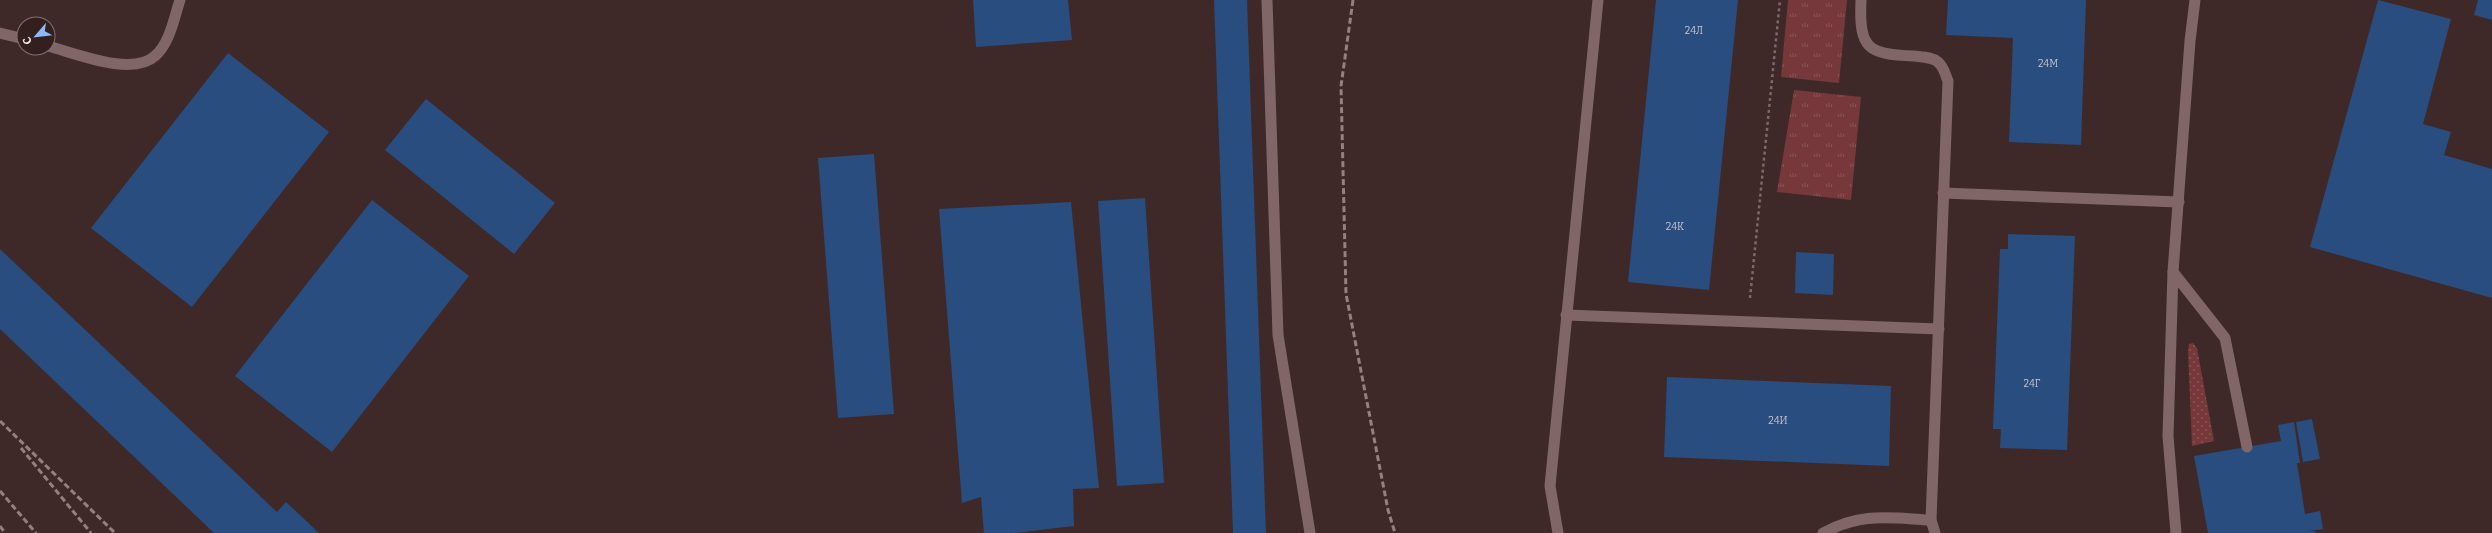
<svg xmlns="http://www.w3.org/2000/svg" width="2492" height="533" font-family="Bitter,serif">
<style>
.grass{fill:url(#grass-dots)}
.park{fill:url(#park-tufts)}
.building{fill:#284d7e}
.lines{fill:none;stroke-linecap:round;stroke-linejoin:round}
.path{stroke:#7c6968;stroke-width:2.5;stroke-dasharray:3 3;stroke-linecap:butt}
.service{stroke:#806666;stroke-width:11}
.rail{stroke:#93807f;stroke-width:3;stroke-dasharray:6 3;stroke-linecap:butt}
.labels{text-anchor:middle;dominant-baseline:central;stroke-width:4;stroke-linejoin:round;paint-order:stroke}
.number-label{font-size:10px;fill:#c5c3ce}
</style>
<defs>
<pattern id="grass-dots" width="8" height="8" patternUnits="userSpaceOnUse"><rect width="8" height="8" fill="#76383a"/><path d="M2 2h.1M6 6h.1" fill="none" stroke="#8a5556" stroke-width="1.8" stroke-linecap="round"/></pattern>
<pattern id="park-tufts" width="24" height="20" patternUnits="userSpaceOnUse"><rect width="24" height="20" fill="#76383a"/><path d="M3 7l-1-3M5 7V3M7 7l1-3M15 17l-1-3M17 17v-4M19 17l1-3" fill="none" stroke="#8a5556"/></pattern>
</defs>
<rect width="100%" height="100%" fill="#3e2928"/>
<path class="grass" d="M2193 343 2197 348 2214 441 2192 446 2188 350 2189 344Z"/>
<g class="park">
<path d="M1788 0H1847L1839 83 1781 77Z"/>
<path d="M1794 90 1861 97 1851 200 1777 192Z"/>
</g>
<g class="building">
<path d="M973 0H1068L1072 40 976 47Z"/>
<path d="M1214 0H1247L1266 533H1233Z"/>
<path d="M1656 0H1738L1709 290 1628 282Z"/>
<path d="M1948 0H2086L2081 145 2009 142 2013 38 1946 35Z"/>
<path d="M2378 0 2451 19 2423 124 2451 132 2444 155 2492 169V298L2310 247Z"/>
<path d="M2478 0H2492V20L2474 15Z"/>
<path d="M228 53 329 132 192 307 91 228Z"/>
<path d="M426 99 555 203 514 254 385 150Z"/>
<path d="M874 154 894 414 838 418 818 158Z"/>
<path d="M1145 198 1164 483 1117 486 1098 201Z"/>
<path d="M372 200 469 276 332 452 235 376Z"/>
<path d="M1071 202 1099 488 1073 489 1074 526 1014 533H984L981 497 962 503 939 209Z"/>
<path d="M2008 234 2075 236 2067 450 2000 448 2001 429H1993L2000 249H2008Z"/>
<path d="M0 249 277 512 286 502 319 533H214L0 329Z"/>
<path d="M1796 252 1834 254 1833 295 1795 293Z"/>
<path d="M1667 377 1891 386 1889 466 1664 457Z"/>
<path d="M2312 419 2320 459 2303 462 2296 422Z"/>
<path d="M2294 422 2300 463H2297L2305 514 2320 511 2323 529 2309 531H2315V533H2208L2194 456 2281 441 2278 425Z"/>
</g>
<g class="lines">
<path class="path" d="M1750 298 1780 0"/>
<g class="service">
<path d="M1267 0 1278 335 1310 533"/>
<path d="M1861 0C1859 49 1867 54 1914 56 1922 57 1932 57 1938 62 1944 67 1945 74 1948 81L1931 520 1935 533"/>
<path d="M0 33 24 39"/>
<path d="M48 46C75 53 132 77 155 56 170 43 174 18 180 0"/>
<path d="M1943 193 2179 202"/>
<path d="M2173 272 2225 338 2247 447"/>
<path d="M1566 315 1939 329"/>
<path d="M1558 533 1550 486 1598 0"/>
<path d="M1823 533C1862 512 1888 518 1931 520"/>
<path d="M2176 533 2168 436 2173 272 2190 41 2195 0"/>
</g>
<g class="rail">
<path d="M1353 0 1341 86 1346 294 1388 510 1395 533"/>
<path d="M0 421 115 533"/>
<path d="M21 448 91 533"/>
<path d="M0 491 36 533"/>
<path d="M0 526 5 533"/>
</g>
</g>
<g class="labels">
<g class="number-label">
<text x="1694" y="31">24Л</text>
<text x="2048" y="64">24М</text>
<text x="1675" y="227">24К</text>
<text x="2032" y="384">24Г</text>
<text x="1778" y="421">24И</text>
</g>
</g>
<g transform="translate(36 36) rotate(242)"><circle r="19" fill="#341f1f" stroke="#837070"/>
<path d="M0-3L7 15L0 10L-7 15Z" fill="#89bafc"/>
<text y="-6" font-size="11" font-weight="bold" text-anchor="middle" fill="#f9eae9">С</text>
</g>
</svg>
